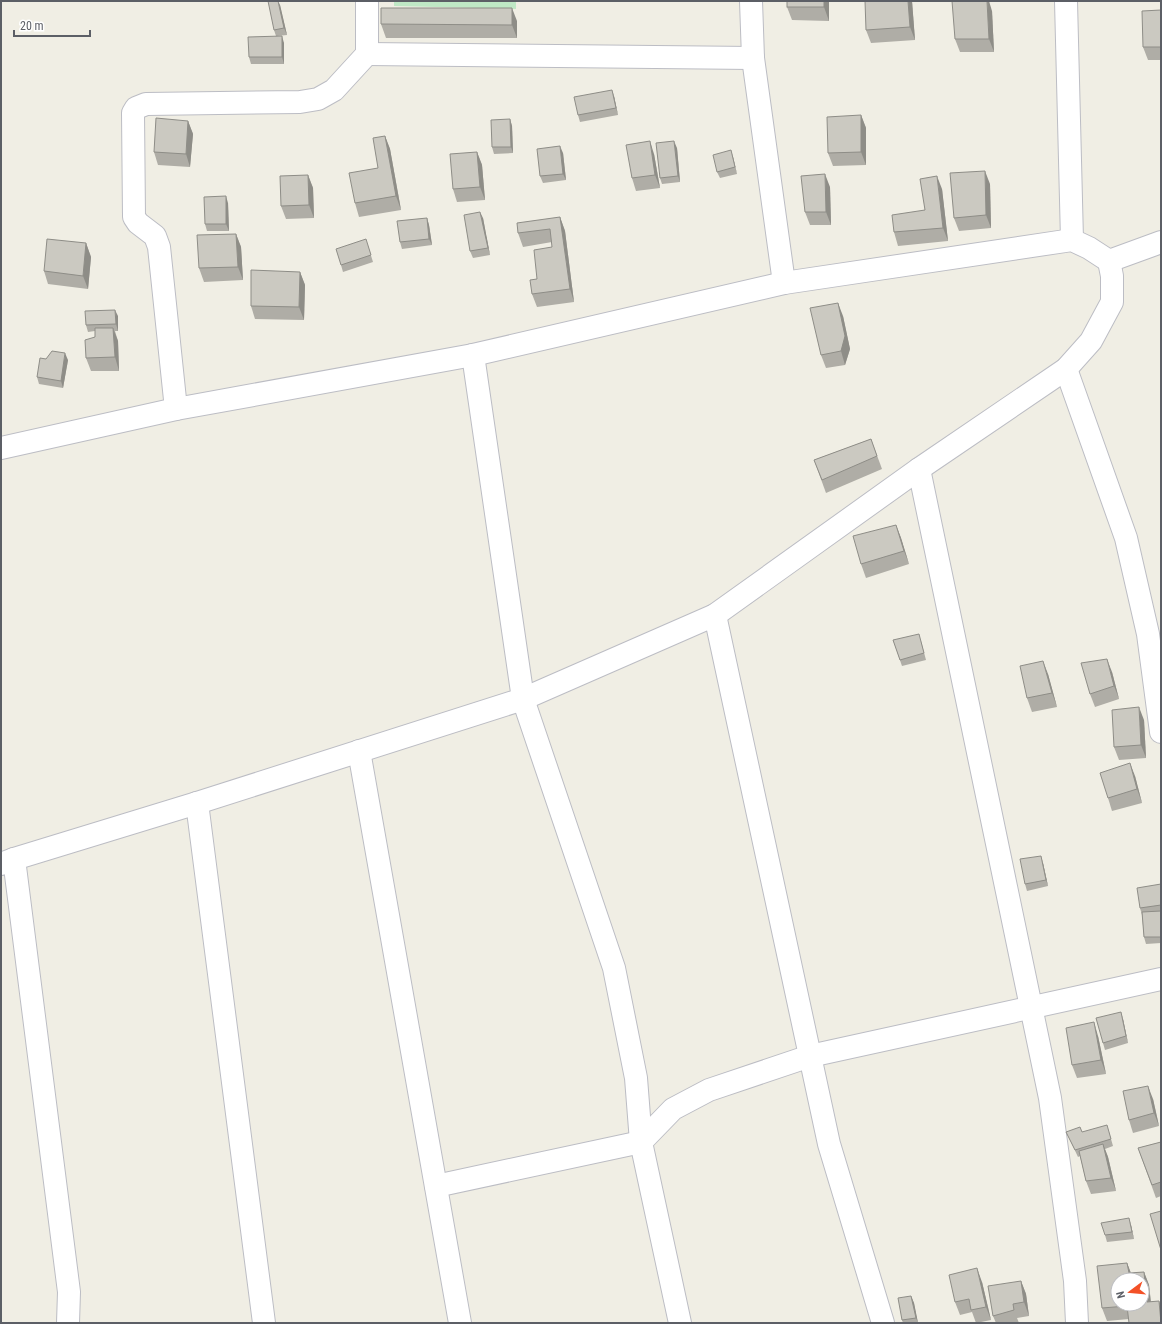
<svg xmlns="http://www.w3.org/2000/svg" width="1162" height="1324" font-family="'Roboto Condensed',sans-serif">
<style>
.green{fill:#bfe8c5}
.lines{fill:none;stroke-linecap:round;stroke-linejoin:round}
.street-casing{stroke:#bcbdc4;stroke-width:24}
.street{stroke:#fff;stroke-width:22}
.wall{fill:#afada6}
.shaded-wall{fill:#8e8d87}
.building{fill:#cbc9c1;stroke:#8e8d87;fill-rule:evenodd}
</style>
<rect width="100%" height="100%" fill="#f0eee4"/>
<path class="green" d="M394 1H516V9L394 6Z"/>
<g class="lines">
<g class="street-casing">
<g id="street">
<path d="M751 1 753 58 784 283"/>
<path d="M1066 1 1072 240"/>
<path d="M367 54 753 58"/>
<path d="M473 355 523 699 614 968 636 1078 641 1142 680 1323"/>
<path d="M1066 369 1126 538 1148 634 1161 732"/>
<path d="M176 409 159 247 155 236 138 223 134 217 133 113 136 108 146 104 300 102 318 99 334 90 367 54V1"/>
<path d="M1 448 176 409 473 355 784 283 1072 240 1089 248 1109 261 1161 242"/>
<path d="M919 469 1050 1098 1075 1281 1077 1323"/>
<path d="M715 615 829 1144 883 1323"/>
<path d="M359 751 460 1323"/>
<path d="M197 803 264 1323"/>
<path d="M14 859 69 1292 68 1323"/>
<path d="M1 864 14 859 197 803 523 699 715 615 919 469 1066 369 1091 341 1112 302V276L1109 261"/>
<path d="M436 1186 641 1142 673 1109 709 1090 810 1056 1161 979"/>
</g>
</g>
<use href="#street" class="street"/>
</g>
<g class="wall">
<path d="M829 1V21L792 20 787 7Z"/>
<path d="M912 1 915 40 871 43 866 30Z"/>
<path d="M280 5 287 35 277 36 284 43V64H251L249 57 276 36 274 30Z"/>
<path d="M1161 10V60H1148L1143 47Z"/>
<path d="M992 11 994 52H960L955 39Z"/>
<path d="M517 21V38H386L381 24Z"/>
<path d="M614 96 618 115 580 122 578 115Z"/>
<path d="M861 115 866 128V165L833 166 828 153Z"/>
<path d="M510 119 512 126 513 153 494 154 492 147Z"/>
<path d="M188 121 193 134 190 167 158 165 154 152Z"/>
<path d="M385 136 390 149 401 210 359 217 355 203 378 168Z"/>
<path d="M677 148 680 182 662 184 660 178Z"/>
<path d="M477 152 482 165 485 200 457 202 453 189Z"/>
<path d="M563 153 566 180 543 183 540 176Z"/>
<path d="M654 154 660 188 636 191 632 178Z"/>
<path d="M733 157 737 174 720 178 717 172Z"/>
<path d="M308 175 313 188 314 218 286 219 281 206Z"/>
<path d="M990 184 991 228 959 231 954 218Z"/>
<path d="M830 187 831 225H810L805 212Z"/>
<path d="M942 189 948 241 898 246 894 232 925 210Z"/>
<path d="M228 203 229 231H207L205 224Z"/>
<path d="M560 217 565 231 574 302 537 307 532 294 537 279 552 247V242L523 247 518 233Z"/>
<path d="M427 218 429 225 432 245 402 249 400 242Z"/>
<path d="M483 218 490 255 473 258 470 251Z"/>
<path d="M236 234 241 247 243 280 204 282 199 268Z"/>
<path d="M86 243 91 257 88 289 48 284 44 271Z"/>
<path d="M368 246 373 262 343 272 341 265Z"/>
<path d="M300 272 305 285 304 320 255 319 251 306Z"/>
<path d="M118 316V331H115L118 341 119 371H91L86 358 95 337V331L88 332 86 325Z"/>
<path d="M843 316 850 349 845 365 826 368 821 355Z"/>
<path d="M46 359 68 360 63 388 39 384 37 377Z"/>
<path d="M871 439 882 469 826 493 814 460Z"/>
<path d="M896 525 901 538 909 564 866 578 861 564Z"/>
<path d="M893 640 921 641 926 660 902 666Z"/>
<path d="M1112 672 1119 699 1095 707 1090 694Z"/>
<path d="M1048 674 1057 707 1032 712 1027 698Z"/>
<path d="M1144 720 1146 758 1119 760 1114 747Z"/>
<path d="M1135 776 1142 803 1112 811 1108 798Z"/>
<path d="M1043 863 1048 886 1027 891 1025 884Z"/>
<path d="M1161 884V943L1146 944 1144 937 1142 915 1140 908Z"/>
<path d="M1123 1019 1128 1043 1105 1050 1103 1043Z"/>
<path d="M1098 1036 1106 1074 1077 1078 1072 1065Z"/>
<path d="M1153 1099 1159 1126 1133 1133 1129 1120Z"/>
<path d="M1066 1132H1109L1113 1146 1105 1149 1108 1157 1116 1191 1091 1194 1086 1181 1080 1156 1078 1157 1069 1138Z"/>
<path d="M1161 1142V1196L1156 1198 1138 1148Z"/>
<path d="M1131 1225 1134 1239 1107 1242 1105 1235Z"/>
<path d="M1127 1263 1131 1273 1144 1272 1149 1285 1151 1302 1159 1301 1161 1306V1323L1129 1319 1107 1321 1102 1308Z"/>
<path d="M1021 1281 1026 1294 1029 1316 1017 1318 1019 1323H996L993 1316Z"/>
<path d="M982 1282 991 1320 976 1323 972 1312 960 1315 955 1302Z"/>
<path d="M911 1296 914 1303 918 1323H903L902 1320Z"/>
</g>
<g class="shaded-wall">
<path d="M278 1 280 5 287 35 284 28Z"/>
<path d="M824 1H829V21L824 7Z"/>
<path d="M908 1H912L915 40 910 27Z"/>
<path d="M987 1H989L992 11 994 52 989 39Z"/>
<path d="M512 8 517 21V38L512 25Z"/>
<path d="M282 36 284 43V64L282 57Z"/>
<path d="M612 90 614 96 618 115 616 108Z"/>
<path d="M861 115 866 128V165L861 152Z"/>
<path d="M510 119 512 126 513 153 511 147Z"/>
<path d="M188 121 193 134 190 167 186 154Z"/>
<path d="M385 136 390 149 401 210 396 196Z"/>
<path d="M650 141 654 154 660 188 655 175Z"/>
<path d="M674 141 677 148 680 182 678 176Z"/>
<path d="M560 146 563 153 566 180 563 174Z"/>
<path d="M731 150 733 157 737 174 735 167Z"/>
<path d="M477 152 482 165 485 200 480 187Z"/>
<path d="M985 171 990 184 991 228 986 215Z"/>
<path d="M825 174 830 187 831 225 826 212Z"/>
<path d="M308 175 313 188 314 218 309 205Z"/>
<path d="M937 176 942 189 948 241 943 228Z"/>
<path d="M226 196 228 203 229 231 226 224Z"/>
<path d="M480 212 483 218 490 255 488 248Z"/>
<path d="M560 217 565 231 574 302 570 289Z"/>
<path d="M427 218 429 225 432 245 429 239Z"/>
<path d="M236 234 241 247 243 280 238 267Z"/>
<path d="M86 243 91 257 88 289 83 276Z"/>
<path d="M300 272 305 285 304 320 299 307Z"/>
<path d="M838 303 843 316 850 349 845 365 841 351Z"/>
<path d="M115 310 118 316V331L116 324Z"/>
<path d="M113 328 118 341 119 371 115 357Z"/>
<path d="M65 353 68 360 63 388 61 381Z"/>
<path d="M896 525 901 538 909 564 904 551Z"/>
<path d="M1107 659 1112 672 1119 699 1114 686Z"/>
<path d="M1043 661 1048 674 1057 707 1052 693Z"/>
<path d="M1139 707 1144 720 1146 758 1141 745Z"/>
<path d="M1130 763 1135 776 1142 803 1137 789Z"/>
<path d="M1041 856 1043 863 1048 886 1046 880Z"/>
<path d="M1121 1012 1123 1019 1128 1043 1126 1036Z"/>
<path d="M1094 1022 1098 1036 1106 1074 1101 1060Z"/>
<path d="M1148 1086 1153 1099 1159 1126 1154 1113Z"/>
<path d="M1103 1144 1108 1157 1116 1191 1111 1178Z"/>
<path d="M1129 1218 1131 1225 1134 1239 1132 1232Z"/>
<path d="M1127 1263 1132 1276 1129 1273Z"/>
<path d="M977 1268 982 1282 991 1320 986 1307Z"/>
<path d="M1144 1272 1149 1285 1152 1315 1147 1302Z"/>
<path d="M1021 1281 1026 1294 1029 1316 1024 1302Z"/>
<path d="M911 1296 914 1303 918 1323 916 1318Z"/>
<path d="M1159 1301 1161 1306V1319Z"/>
</g>
<g class="building">
<path d="M268 1H278L284 28 274 30Z"/>
<rect x="787" y="1" width="37" height="6"/>
<path d="M865 1H908L910 27 866 30Z"/>
<path d="M952 1H987L989 39H955Z"/>
<path d="M381 8H512V25L381 24Z"/>
<path d="M1161 10V47H1143L1142 11Z"/>
<path d="M282 36V57H249L248 37Z"/>
<path d="M612 90 616 108 578 115 574 97Z"/>
<path d="M861 115V152L828 153 827 117Z"/>
<path d="M156 118 188 121 186 154 154 152Z"/>
<path d="M510 119 511 147H492L491 120Z"/>
<path d="M385 136 396 196 355 203 349 173 378 168 373 138Z"/>
<path d="M650 141 655 175 632 178 626 145Z"/>
<path d="M674 141 678 176 660 178 656 143Z"/>
<path d="M560 146 563 174 540 176 537 149Z"/>
<path d="M731 150 735 167 717 172 713 155Z"/>
<path d="M477 152 480 187 453 189 450 154Z"/>
<path d="M985 171 986 215 954 218 950 173Z"/>
<path d="M825 174 826 212H805L801 176Z"/>
<path d="M308 175 309 205 281 206 280 176Z"/>
<path d="M937 176 943 228 894 232 892 215 925 210 920 179Z"/>
<path d="M226 196V224H205L204 197Z"/>
<path d="M480 212 488 248 470 251 464 215Z"/>
<path d="M560 217 570 289 532 294 530 280 537 279 534 250 552 247 550 229 518 233 517 223Z"/>
<path d="M427 218 429 239 400 242 397 221Z"/>
<path d="M236 234 238 267 199 268 197 235Z"/>
<path d="M47 239 86 243 83 276 44 271Z"/>
<path d="M366 239 371 255 341 265 336 249Z"/>
<path d="M251 270 300 272 299 307 251 306Z"/>
<path d="M838 303 845 336 841 351 821 355 810 308Z"/>
<path d="M115 310 116 324 86 325 85 311Z"/>
<path d="M95 328H113L115 357 86 358 85 340 95 337Z"/>
<path d="M52 351 65 353 61 381 37 377 40 358 46 359Z"/>
<path d="M871 439 877 456 822 480 814 460Z"/>
<path d="M896 525 904 551 861 564 853 536Z"/>
<path d="M919 634 924 653 900 660 893 640Z"/>
<path d="M1107 659 1114 686 1090 694 1081 663Z"/>
<path d="M1043 661 1052 693 1027 698 1020 666Z"/>
<path d="M1139 707 1141 745 1114 747 1112 710Z"/>
<path d="M1130 763 1137 789 1108 798 1100 773Z"/>
<path d="M1041 856 1046 880 1025 884 1020 859Z"/>
<path d="M1161 884V905L1140 908 1137 888Z"/>
<path d="M1161 911V937H1144L1142 912Z"/>
<path d="M1121 1012 1126 1036 1103 1043 1096 1018Z"/>
<path d="M1094 1022 1101 1060 1072 1065 1066 1028Z"/>
<path d="M1148 1086 1154 1113 1129 1120 1123 1091Z"/>
<path d="M1107 1125 1111 1139 1075 1150 1066 1132 1080 1127 1082 1132Z"/>
<path d="M1161 1142V1182L1152 1185 1138 1148Z"/>
<path d="M1103 1144 1111 1178 1086 1181 1079 1151Z"/>
<path d="M1161 1211V1250L1150 1214Z"/>
<path d="M1129 1218 1132 1232 1105 1235 1101 1223Z"/>
<path d="M1127 1263 1129 1273 1144 1272 1147 1302 1159 1301 1161 1323H1129L1127 1306 1102 1308 1097 1266ZM1118 1280H1142V1304H1118Z"/>
<path d="M977 1268 986 1307 971 1310 969 1299 955 1302 949 1275Z"/>
<path d="M1021 1281 1024 1302 1013 1304 1014 1310 993 1316 988 1286Z"/>
<path d="M911 1296 916 1318 902 1320 898 1298Z"/>
</g>
<rect width="1162" height="1324" fill="none" stroke="#5c5f66" stroke-width="4"/>
<g transform="translate(1130 1292) rotate(254)"><circle r="19" fill="#ffffff" stroke="#bebfc2"/>
<path d="M0-3L7 15L0 10L-7 15Z" fill="#f35127"/>
<text y="-6" font-size="11" font-weight="bold" text-anchor="middle" fill="#5c5f66">N</text>
</g>
<path d="M14 30v6h76v-6" fill="none" stroke="#5c5f66" stroke-width="2"/>
<text x="20" y="30" font-size="12" fill="#5c5f66" stroke="#ffffff" stroke-width="3" paint-order="stroke">20 m</text>
</svg>
